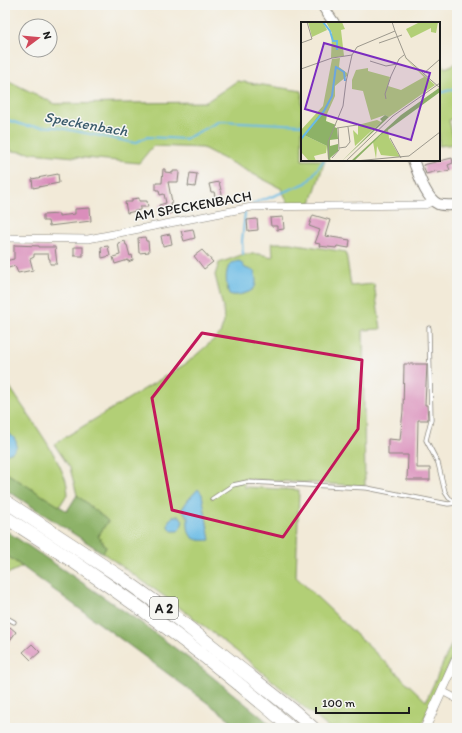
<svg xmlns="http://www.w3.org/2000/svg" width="462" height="733" font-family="Itim,sans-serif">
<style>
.green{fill:#b2cf76;stroke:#677649}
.forest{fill:#8db267;stroke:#546742}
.water{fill:#6abbe5;stroke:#436c80}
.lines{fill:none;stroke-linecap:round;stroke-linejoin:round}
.stream{stroke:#6abbe5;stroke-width:2}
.building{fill:#da8ebb}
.service-casing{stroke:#87837a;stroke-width:5}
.minor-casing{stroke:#87837a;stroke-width:8}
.tertiary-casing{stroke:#87837a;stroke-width:10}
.secondary-casing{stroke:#87837a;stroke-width:12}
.motorway-casing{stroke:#87837a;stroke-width:14}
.service{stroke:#fff;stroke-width:3.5}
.minor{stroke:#fff;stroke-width:7}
.tertiary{stroke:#fff;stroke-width:9}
.secondary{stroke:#fff;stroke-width:10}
.motorway{stroke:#fff;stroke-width:13}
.marked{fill:none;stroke:#c2185b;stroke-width:3;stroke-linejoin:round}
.labels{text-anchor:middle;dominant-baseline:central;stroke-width:3;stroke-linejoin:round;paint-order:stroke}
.shield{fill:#f6f6f2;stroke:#5d5d5c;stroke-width:1}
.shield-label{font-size:13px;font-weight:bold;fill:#1c1c1c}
.street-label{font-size:14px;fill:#1c1c1c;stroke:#f6f6f2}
.water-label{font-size:15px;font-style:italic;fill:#3b5c6c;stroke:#f6f6f2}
.inset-river{fill:none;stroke:#6abbe5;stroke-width:2}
.inset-road{fill:none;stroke:#9c988d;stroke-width:1}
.view{fill:#7b2cbf;fill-opacity:0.15;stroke:#7b2cbf;stroke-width:2}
.inset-edge{fill:none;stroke:#1c1c1c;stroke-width:2}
</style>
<rect width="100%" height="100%" fill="#f6f6f2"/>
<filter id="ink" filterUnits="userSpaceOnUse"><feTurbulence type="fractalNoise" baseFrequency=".025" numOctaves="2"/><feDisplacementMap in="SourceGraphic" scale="8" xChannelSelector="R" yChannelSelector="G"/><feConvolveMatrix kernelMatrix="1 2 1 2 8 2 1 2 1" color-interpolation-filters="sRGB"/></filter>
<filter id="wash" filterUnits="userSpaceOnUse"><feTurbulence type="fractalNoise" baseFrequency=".012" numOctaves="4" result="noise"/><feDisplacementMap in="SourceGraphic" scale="16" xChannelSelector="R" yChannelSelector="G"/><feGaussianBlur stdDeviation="0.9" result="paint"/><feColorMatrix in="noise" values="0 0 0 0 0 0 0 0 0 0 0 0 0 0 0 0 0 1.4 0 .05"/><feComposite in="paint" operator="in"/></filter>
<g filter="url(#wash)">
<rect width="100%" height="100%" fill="#f2ead8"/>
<g class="green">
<path d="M439 58 445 68 457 63V118L449 120 455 144 439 146Z"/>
<path d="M5 79 55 104 206 102 237 81 302 91V160H325L311 203 288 204 282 189 203 148 153 146 139 163 11 151 8 142 5 139Z"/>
<path d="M272 243H290L346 252 351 286 374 284 381 329 363 330 365 486 244 479V487L299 490 296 577 426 701 457 632V648L420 728H329L244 657 171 601 103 553 106 547 98 536 108 521 77 495 70 468 54 444 187 363 220 334 224 322 223 307 215 275 219 263 244 254H259L273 257Z"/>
<path d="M5 379C24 411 52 444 65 478 67 482 67 488 68 493L59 507 5 472Z"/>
<path d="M5 554 22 567 5 575Z"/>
</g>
<g class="forest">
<path d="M5 472 67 511 77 495 108 521 98 536 106 547 103 553 5 489Z"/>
<path d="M5 530 140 622 199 666 275 728H239L228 718 5 554Z"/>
</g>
<g class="water">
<path d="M239 261 241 262 245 268 254 271C258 284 257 291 242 294 238 295 234 296 229 294 226 285 224 271 231 263Z"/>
<path d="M5 432C12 435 16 438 17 446 14 451 11 454 5 454Z"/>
<path d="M198 489 202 494 210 540C191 542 187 536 188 518L182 509 188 500Z"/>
<path d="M174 516H180L183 521 181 527 178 531H172L168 527 169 520Z"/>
</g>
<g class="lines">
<g class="stream">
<path d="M440 93 457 88"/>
<path d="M5 119 26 126 55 127 135 143 147 137 185 139 220 121 302 125"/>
<path d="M253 204 262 199H266L306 183 310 179 324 160"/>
<path d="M243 254 242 241 245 212"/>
</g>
</g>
<g id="blocks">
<g class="building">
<path d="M452 158 453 163 448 165 450 170 438 173 437 171 426 174 423 165Z"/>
<path d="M163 169H165V172L173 173V171H179V173L178 182H168L172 202 170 203 172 213 162 215 159 205 166 203 164 194 160 195 159 190H156V183H162Z"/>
<path d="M190 173 197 174 195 187 188 186Z"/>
<path d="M58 174 59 183 33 188 32 179Z"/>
<path d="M219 182 223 198 216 200 214 192H211L209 184Z"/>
<path d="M139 198V201H147L148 207H140V210L127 213 125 202H132V199Z"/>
<path d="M90 208 91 221 49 226 48 221H43V215L59 214V216L75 214V209Z"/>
<path d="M313 215 330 220 325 236 350 240 349 248 337 246 336 248 319 246 320 244 315 243 320 230 309 226Z"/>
<path d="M283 217 284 229 277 230V226H271L270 218Z"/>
<path d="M257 219 258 230 248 231 247 220Z"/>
<path d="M193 229 195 238 184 241 181 231Z"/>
<path d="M170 234 172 244 163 246 161 236Z"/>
<path d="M145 237 146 241H148L149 252 139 253 138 238Z"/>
<path d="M125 241 126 245H127L130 256 132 255 133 260 128 262V260L115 264 113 257 120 255 118 243Z"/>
<path d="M14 245 39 246V247H55L57 264H50V259H49L48 254H34V257L30 259 33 270 18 273 15 266 5 269V261L14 259Z"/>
<path d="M108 246 110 256 102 258 101 247Z"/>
<rect x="74" y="247" width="9" height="9"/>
<path d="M202 250 213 262 204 269 194 256Z"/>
<path d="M404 364H427L425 405H427L428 420H418L417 468H430V480H407L408 455H388V439L400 440 403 411Z"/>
<path d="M10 627 16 632 5 647V631L7 632Z"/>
<path d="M32 644 40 652 31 660 23 652Z"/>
</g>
</g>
</g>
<g filter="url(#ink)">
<use href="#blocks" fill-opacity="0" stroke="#87837a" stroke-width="1"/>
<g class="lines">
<g class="service-casing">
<g id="service">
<path d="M429 328 431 420 426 440 438 463 445 492 449 498 457 503"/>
<path d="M212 499 233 485 247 482 367 488 448 504 457 503"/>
<path d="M5 617 14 622"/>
</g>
</g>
<g class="minor-casing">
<g id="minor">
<path d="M5 238 88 239 252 207 421 205H425L433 201"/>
<path d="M442 691 457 699"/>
</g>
</g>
<g class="tertiary-casing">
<path id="tertiary" d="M425 728 457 658"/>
</g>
<g class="secondary-casing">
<g id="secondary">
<path d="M322 5 334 23"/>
<path d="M413 160C418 172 425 198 438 204 444 206 451 205 457 205"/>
</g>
</g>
<g class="motorway-casing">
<g id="motorway">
<path d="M5 501 119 576 165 609 294 711 313 728"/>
<path d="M5 517C105 580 202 650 291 728"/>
</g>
</g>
<use href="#service" class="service"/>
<use href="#minor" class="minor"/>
<use href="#tertiary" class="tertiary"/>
<use href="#secondary" class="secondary"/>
<use href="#motorway" class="motorway"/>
</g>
</g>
<path class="marked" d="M202 333 362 360 358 429 283 537 172 510 152 398Z"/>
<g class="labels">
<rect class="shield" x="150" y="597" width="28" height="22" rx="3"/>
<g class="shield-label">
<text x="164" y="608">A 2</text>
</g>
<g class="street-label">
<text transform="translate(193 206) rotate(-10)">AM SPECKENBACH</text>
</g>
<g class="water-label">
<text transform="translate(86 124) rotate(10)">Speckenbach</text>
</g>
</g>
<g transform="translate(301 22)">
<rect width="139" height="139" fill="#f2ead8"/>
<path d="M7 0H22L26 8 11 15ZM25 0H41L43 5 44 7 40 8 43 34 30 36 31 11ZM119 0H137L135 11 130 10V6L110 16 105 7ZM103 35 134 63 88 95 84 93 70 98 62 69 51 67V58L55 48 67 46V49L89 55 87 64 100 68 123 55ZM39 36 38 45 46 51V54L34 64V74L26 92 3 113 26 124 25 131 13 134 15 139H8L0 130V108L22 84 31 37ZM76 98 80 100 54 124 52 108 57 113V103ZM87 107 88 116 99 135 80 133 76 124 75 137 72 120Z" fill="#b2cf76"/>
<path d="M138 66 139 70 80 113 54 138H51L100 93ZM26 92 25 99 35 103 33 105 36 106 37 117 29 118V124L37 122V129L29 136 30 139 27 137 26 124 3 113 18 93ZM84 93 88 95 41 139 81 99 79 97Z" fill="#8db267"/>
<path class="inset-river" d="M22 0 29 9 32 19H36V28M35 45 43 50 44 59M0 117 23 89 31 74 35 44"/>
<path class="inset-road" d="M94 9 105 36 139 66M0 21 11 17 6 0M78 21 101 13M69 39 85 44 96 42M0 47 31 36 51 33 56 25 94 9 91 0M122 52 139 37M85 77 84 72 90 54 98 37 103 33M36 106 56 103M89 116 100 136M38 126 45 125 49 120 47 105M31 136 38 128 37 106M28 139 27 120 42 84 45 60 51 33M45 139 92 94 139 61M54 139 108 134 139 110"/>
<path class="view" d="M23 21 129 51 110 118 4 87Z"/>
<rect width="139" height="139" class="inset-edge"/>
</g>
<rect width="462" height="733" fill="none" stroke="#f6f6f2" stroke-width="20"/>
<g transform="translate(38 38) rotate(74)"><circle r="19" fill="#f6f6f2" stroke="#9f9f9c"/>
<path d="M0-3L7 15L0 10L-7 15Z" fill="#d1495b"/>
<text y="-6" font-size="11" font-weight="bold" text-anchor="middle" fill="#1c1c1c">N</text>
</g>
<path d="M316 707v6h93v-6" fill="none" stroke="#1c1c1c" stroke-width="2"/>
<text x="322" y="707" font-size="12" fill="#1c1c1c" stroke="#f6f6f2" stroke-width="3" paint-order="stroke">100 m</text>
</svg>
